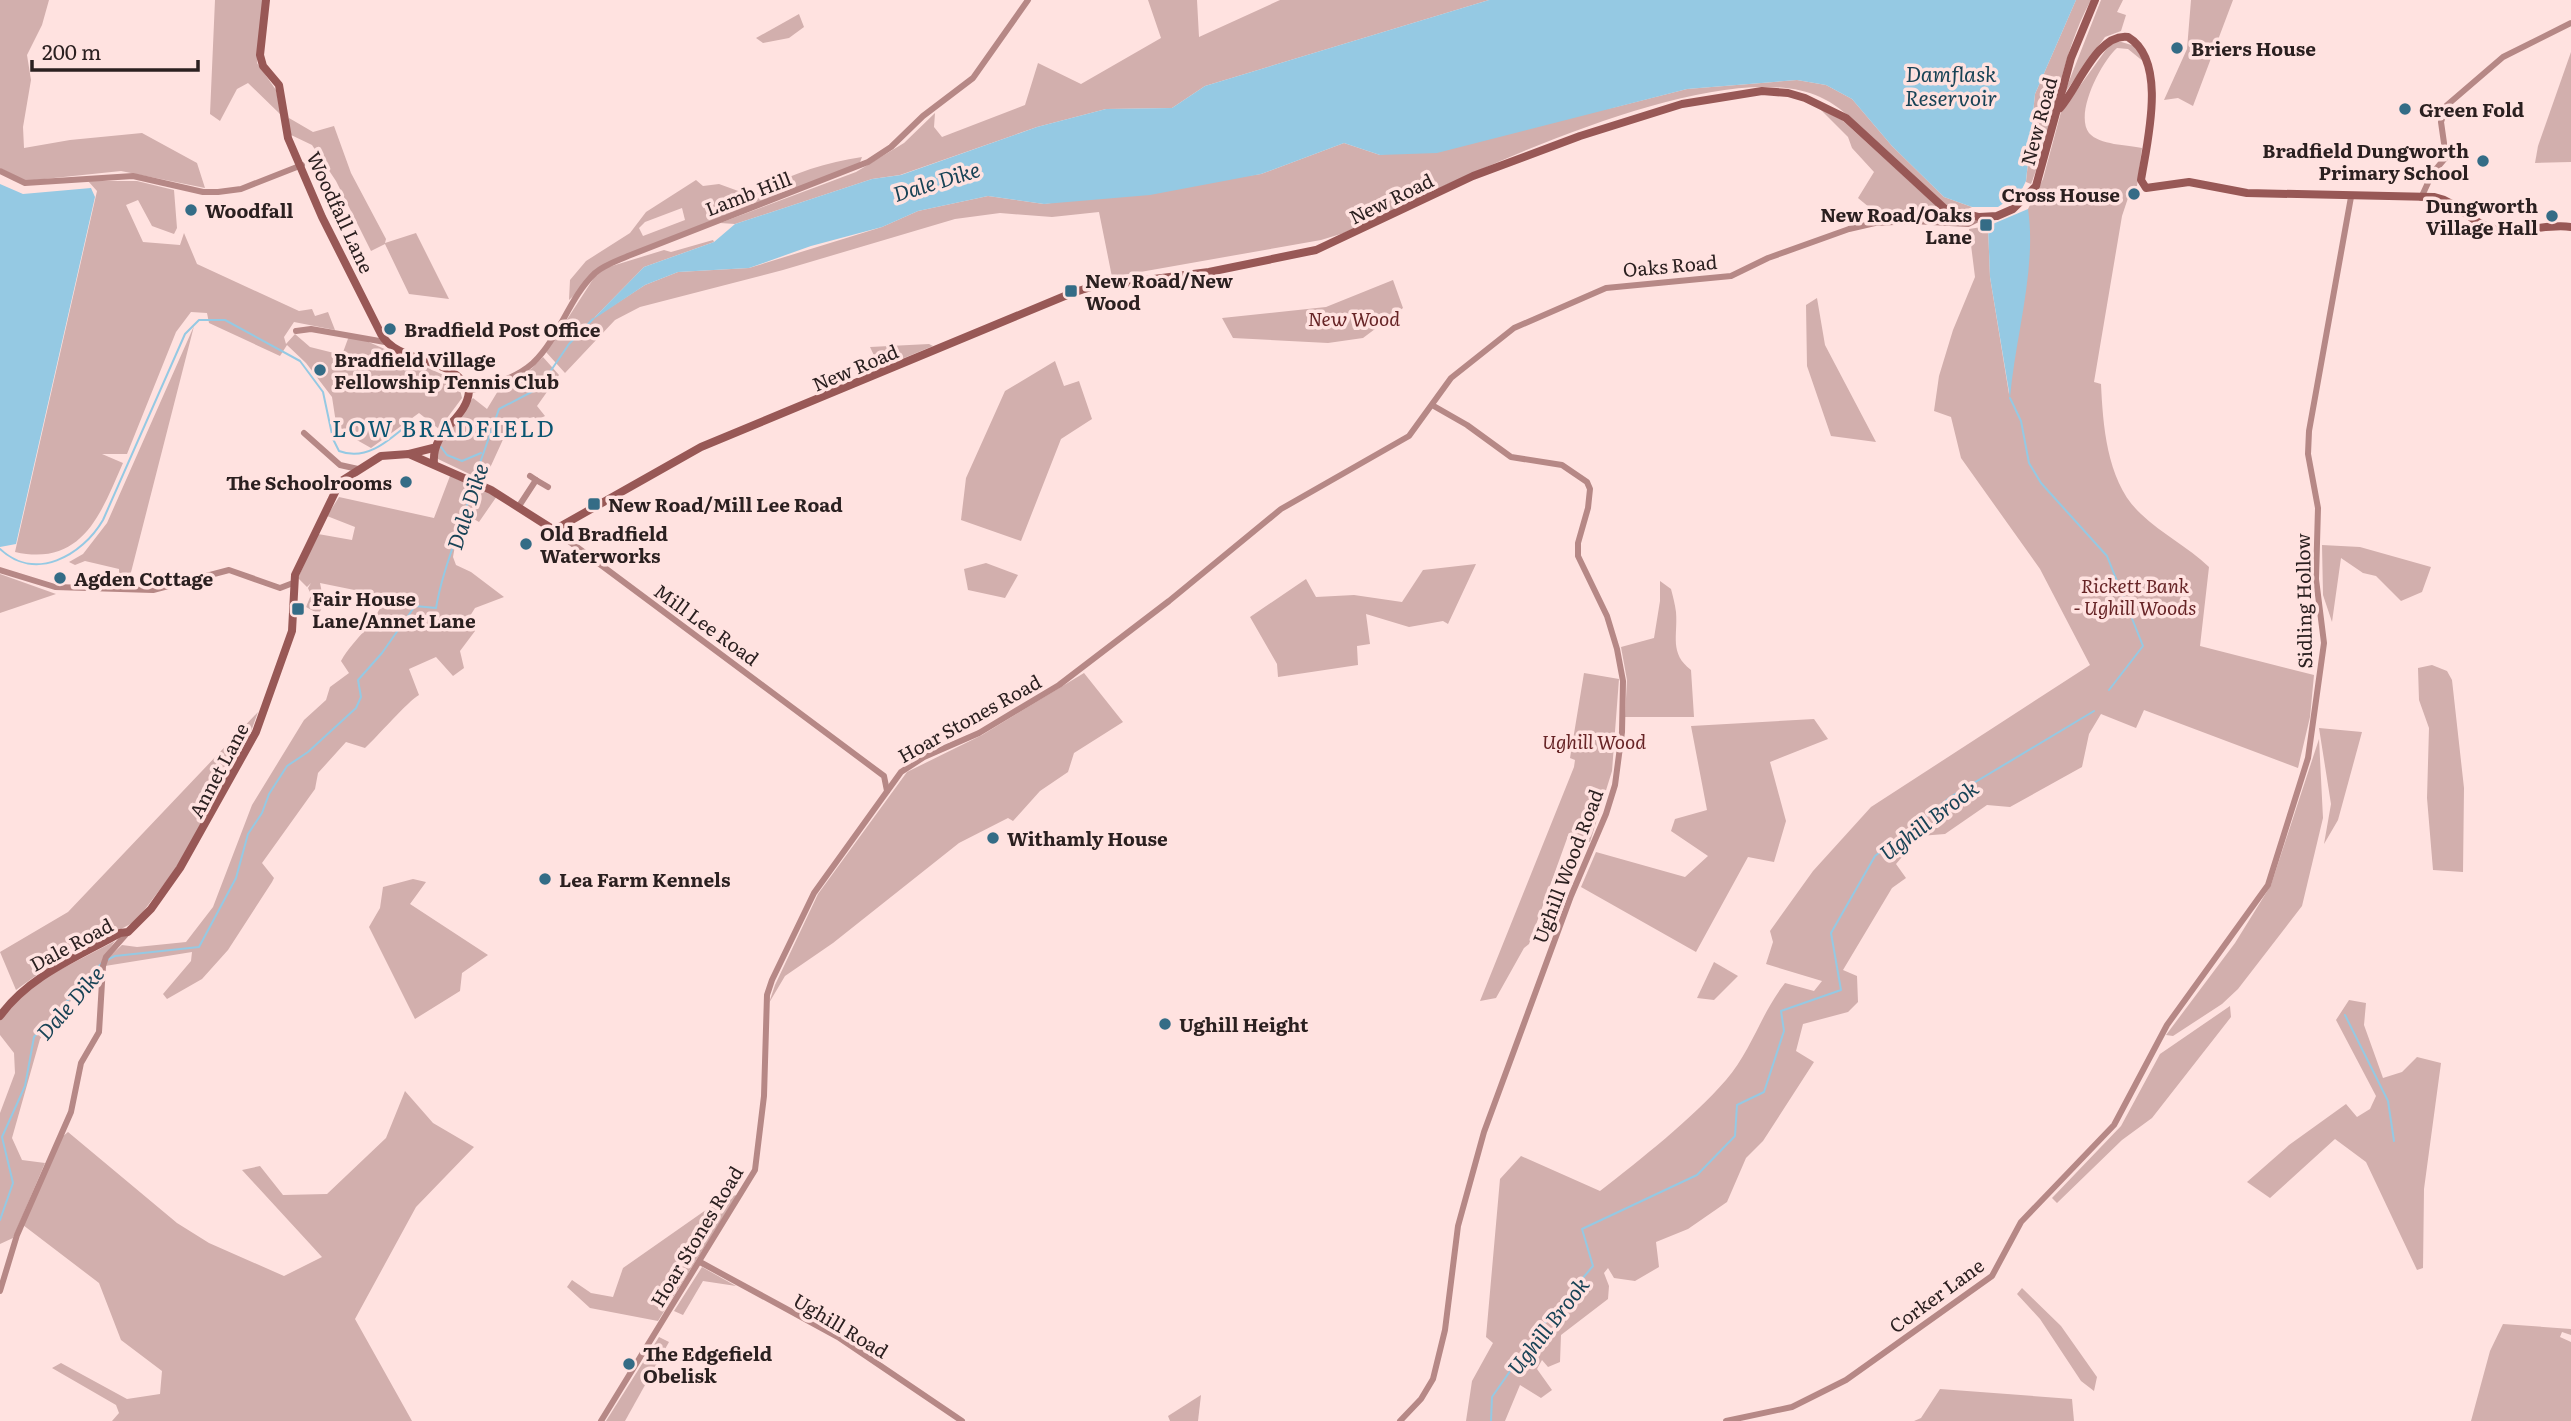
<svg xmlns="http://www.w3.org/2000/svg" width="2571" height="1421" font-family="Literata,serif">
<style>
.green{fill:#d2afad;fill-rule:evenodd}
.water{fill:#95c9e3}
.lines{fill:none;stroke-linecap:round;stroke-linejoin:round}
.stream{stroke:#95c9e3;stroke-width:2}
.street{stroke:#b68886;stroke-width:6}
.secondary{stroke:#985856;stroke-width:8}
.poi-dot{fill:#346c86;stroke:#ffe2e0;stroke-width:2.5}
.labels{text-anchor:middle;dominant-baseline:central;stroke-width:7;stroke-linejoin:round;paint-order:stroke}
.poi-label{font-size:19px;font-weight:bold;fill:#2b2020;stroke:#ffe2e0;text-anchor:start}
.street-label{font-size:19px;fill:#2b2020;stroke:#ffe2e0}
.park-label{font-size:19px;font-style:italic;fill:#672426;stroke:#ffe2e0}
.water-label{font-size:21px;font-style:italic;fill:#184356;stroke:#ffe2e0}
.quarter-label{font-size:23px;letter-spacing:2px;fill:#0b5571;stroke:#ffe2e0}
</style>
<rect width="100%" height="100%" fill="#ffe2e0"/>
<g class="green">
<path d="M0 0H49L42 25 27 55 31 80 23 127 24 148 70 140 142 133 197 163 205 188 121 171 25 181 0 168Z"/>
<path d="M215 0H263L257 63 276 90 281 115 248 83 237 89 220 121 210 114Z"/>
<path d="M1148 0H1197L1199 37 1280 0H1489L1205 86 1172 108 1106 109 1037 127 900 175 872 179 735 224 720 223 856 172 904 143 935 113 934 127 942 137 1025 105 1038 63 1081 84 1161 38Z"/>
<path d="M2076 0H2091C2059 58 2055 124 2031 184L2026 182 2035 94Z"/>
<path d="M2101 0H2123L2117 12 2126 15 2121 31 2105 37 2064 94Z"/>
<path d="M2191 0H2233L2193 106 2178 98 2164 100 2187 49Z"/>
<path d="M799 14 804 27 789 38 763 43 756 38Z"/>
<path d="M2118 41 2135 46 2144 62 2128 49 2117 48C2102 61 2074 113 2089 133 2099 145 2128 145 2142 148L2137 186H2132L2122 216 2094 382 2101 384C2103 426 2107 483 2141 514 2162 534 2188 547 2209 567L2200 646 2314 675 2310 717 2298 768 2144 710 2136 728 2101 714 2089 734 2082 767 2010 807 1987 805 1945 834 1920 836 1896 864 1906 878 1892 888 1843 970 1857 976 1858 1002 1848 1012 1803 1024 1796 1051 1814 1062 1763 1141 1746 1158 1727 1202 1688 1229 1656 1242 1659 1267 1635 1281 1614 1278 1608 1268 1604 1273 1609 1286 1608 1299 1561 1335 1560 1362 1548 1367 1542 1360 1537 1369 1552 1390 1541 1398 1520 1385 1505 1421H1466L1472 1381 1493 1343 1486 1337 1500 1179 1521 1156 1600 1191C1641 1159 1692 1119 1726 1080 1752 1050 1761 1013 1785 983L1814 991 1822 981 1766 964 1773 942 1770 931 1813 871 1871 807 2090 665 2040 569 1961 458 1951 417 1934 411 1939 376 1953 330 1975 277 1969 229 1988 226 1990 277 2009 394 2027 270 2028 209 2043 179 2061 112 2108 47Z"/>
<path d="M2571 52V162L2535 163 2538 146Z"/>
<path d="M1797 80 1826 85 1852 99 1892 146 1944 197 1972 207 1964 211 1945 204C1925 187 1904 170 1885 152 1864 133 1847 109 1820 97 1715 49 1445 185 1344 233L1321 240 1112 277 1099 212 1052 217 1000 213 955 219 783 270 640 307 615 320 565 373 546 352 599 270 664 250 671 252 713 240 714 242 644 267 594 318 645 285 678 272 749 268 882 227 918 211 988 196 1044 204 1261 174 1344 143 1380 155 1616 107 1687 89Z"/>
<path d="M1819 108 1842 120 1942 211 1957 218 1881 217 1858 198 1874 172 1852 148 1848 137Z"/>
<path d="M289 118 313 132 334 126 351 173 386 239 385 243 416 233 449 299 409 294 385 244 371 251 336 181 312 145 289 134Z"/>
<path d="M862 157 859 165 611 261 569 300 570 280 586 261 630 233 646 212 696 180 703 186 719 184 752 196C786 175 823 163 862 157ZM682 208 685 220 643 236 639 228 645 222Z"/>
<path d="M88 181H137L174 190 177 228 174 234 152 226 138 200 126 205 143 242 180 245 184 233 197 264 299 311 312 309 315 316 328 312 335 330 294 322 284 337 286 344 295 334 310 347 342 355 349 336H355L446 376 459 385 462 398 439 429 419 413 371 448 348 435 336 423 332 397 306 363 287 345 280 356 209 323 207 313 191 312 176 332 127 454H102L123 463C101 513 83 567 15 552L97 191Z"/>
<path d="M1393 280 1403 308 1363 338 1328 343 1233 338 1222 318 1326 307Z"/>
<path d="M1817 298 1825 345 1876 442 1831 436 1807 366 1806 305Z"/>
<path d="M194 326 128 584 119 583V569L85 561 75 565 69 562 83 554 107 523Z"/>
<path d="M929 344 933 346 880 368 870 347Z"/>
<path d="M543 357 559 375 537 406 545 416 537 420 534 417 511 422 484 481 438 459V444L473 398 487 409 501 386 531 369Z"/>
<path d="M1055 361 1064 386 1079 381 1092 419 1061 439 1021 541 961 520 966 478 1005 391Z"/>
<path d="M450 476 497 496 479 522 467 515 456 540 453 557 456 565 471 572 504 597 475 608 470 616 475 631 460 651 464 668 453 676 436 657 409 669 419 695C408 701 378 736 365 748L346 742 318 773 315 789 262 863 274 878 272 882 228 950 202 979 167 999 163 994 191 961 192 952 105 966 108 958 122 945 137 947 186 942 213 907 252 805 304 720 326 700 330 687 349 673 341 661C355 636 377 625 384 596L320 583 324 603 319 614 306 607 311 595 308 588 311 583 307 587 298 578 318 534 352 540 355 527 327 516 339 497 434 518Z"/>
<path d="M2322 545 2360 547 2431 567 2422 592 2401 601 2376 576 2363 573 2341 558 2332 622 2323 595Z"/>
<path d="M986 563 1018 575 1005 598 968 590 964 569Z"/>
<path d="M1476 564 1448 624 1443 621 1409 627 1366 614 1370 644 1357 646 1358 665 1278 677 1277 664 1250 617 1306 579 1316 597 1354 595 1402 602 1423 570Z"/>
<path d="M0 574 56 594 0 613Z"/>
<path d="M1660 581 1671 589C1673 597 1675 604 1676 612 1678 636 1669 653 1691 670L1694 717H1625L1627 680 1621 647 1654 638 1660 601Z"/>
<path d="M2432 665 2447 671 2452 680 2464 788 2463 872 2433 870 2427 798 2429 728 2419 700 2418 668Z"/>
<path d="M1084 673 1123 722 1074 753 1068 772 1040 791 1013 821 1008 818 959 843 833 943 785 976 769 1003 775 985 818 894 907 772 982 735Z"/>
<path d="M1584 673 1619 679 1612 771 1590 842 1569 833 1529 944 1524 948 1496 998 1480 1001 1574 767 1575 760 1570 758Z"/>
<path d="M258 712 249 737 177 867 136 921 41 972 16 990 0 952 68 912Z"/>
<path d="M1814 719 1828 739 1770 762 1786 821 1774 862 1748 857 1696 952 1581 887 1596 852 1685 877 1708 856 1671 831 1675 819 1707 810 1691 726Z"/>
<path d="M2319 728 2362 732 2338 820 2324 844 2331 804Z"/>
<path d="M2319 739 2323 818 2302 906 2238 989 2222 1004 2173 1036 2166 1035 2235 943 2271 885Z"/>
<path d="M413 879 426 882 410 904 488 955 462 973 460 991 415 1019 369 927 380 908 383 887Z"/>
<path d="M115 941 103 958 99 977 86 982 40 1039 12 1138 22 1160 45 1163 13 1238 0 1244V1113L15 1073 14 1053 0 1035V1020L17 999 44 978Z"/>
<path d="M1714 962 1738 976 1714 1000 1697 998Z"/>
<path d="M2349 1000 2366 1003 2364 1025 2383 1078 2402 1072 2417 1057 2441 1063 2424 1189 2423 1268 2417 1270 2366 1162 2335 1139 2270 1198 2247 1182 2289 1145 2346 1104 2357 1117 2370 1109 2376 1096 2336 1020Z"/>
<path d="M2230 1006 2231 1017 2152 1118 2122 1140 2057 1203 2052 1198 2121 1126 2160 1054Z"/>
<path d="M405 1091 433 1123 474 1147 416 1207 355 1319 412 1421H112L119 1413 116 1405 52 1368 61 1363 127 1399 160 1394 162 1371 121 1340 99 1283 23 1225 62 1137 68 1132 177 1223 209 1243 284 1276 322 1257 242 1170 260 1166 283 1195 327 1194 386 1138Z"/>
<path d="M737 1195 658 1321 590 1308 567 1287 572 1280 591 1293 613 1297 623 1268 723 1198Z"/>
<path d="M702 1267 736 1286 703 1281 683 1315 674 1311Z"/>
<path d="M2022 1288 2061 1326 2097 1377 2094 1391 2081 1381 2040 1319 2017 1294Z"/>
<path d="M2503 1324 2571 1329V1335L2562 1332 2560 1337 2571 1342V1421H2471L2490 1351Z"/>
<path d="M659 1337 669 1342 625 1421H606Z"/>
<path d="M1940 1389 2072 1399 2074 1421H1914L1921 1418Z"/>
<path d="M1201 1395 1198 1421H1170L1168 1416Z"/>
</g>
<g class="water">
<path d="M1489 0H2076L2035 94 2026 181 2021 191 1998 207H1972L1944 197 1892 146 1852 99 1826 85 1797 80 1687 89 1437 153 1380 155 1344 143 1261 174 1150 195 1044 204 988 196 918 211 882 227 811 246 749 268 678 272 645 285 591 321 644 267 714 242 735 224 872 179 901 175 1037 127 1106 109 1172 108 1205 86Z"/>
<path d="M0 184 23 194 91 188 95 197 16 544 0 547Z"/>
<path d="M2028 209C2037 268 2015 338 2010 398L1990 277 1988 226Z"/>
</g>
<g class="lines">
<g class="stream">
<path d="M2010 398 2021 421 2029 463 2041 483 2107 556 2143 646 2109 690"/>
<path d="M441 447 447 455 462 461 481 453"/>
<path d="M474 480 499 409 539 388 569 344 593 319"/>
<path d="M0 549C35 582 82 556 103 520L185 334 199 320H225L300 361 323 392 333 439 339 451C365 461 386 443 406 426L435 439"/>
<path d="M107 960 115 956 199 947 236 878 248 834 262 813 269 794 287 766 308 752 356 708 361 697 358 680 382 653 415 606 436 608C443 566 462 527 473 485"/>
<path d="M2345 1015 2388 1101 2394 1141"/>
<path d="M0 1220 13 1183 2 1137 25 1086 34 1037 102 963"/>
<path d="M1491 1421 1492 1397 1538 1331 1593 1266 1582 1229 1697 1175 1735 1136 1737 1105 1764 1092 1784 1031 1781 1011 1841 990 1831 933 1875 856 1952 796 2094 711"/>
</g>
<g class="street">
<path d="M0 171 25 183 133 176 203 192H218L241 189 302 165"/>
<path d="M2421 198 2432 174 2446 157 2441 122 2446 106 2503 57 2571 23"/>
<path d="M296 331 311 329 385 342"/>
<path d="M469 391C491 385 515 379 533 363 560 337 568 299 595 273 604 265 617 261 628 256L868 162 891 147 923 116 973 78 1028 0"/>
<path d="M304 433 340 465 358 469"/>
<path d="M536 480 548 487"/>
<path d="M519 506 536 480 530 476"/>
<path d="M554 530 884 776 887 791"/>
<path d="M0 570 55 587 153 590 229 570 280 588 293 583"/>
<path d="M700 1262 838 1337 962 1421"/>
<path d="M0 1291 17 1235 71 1112 81 1063 99 1032 103 966 106 957 128 932"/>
<path d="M601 1421 755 1170 764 1096 767 995 772 980 814 893 901 772 924 757 979 733 1059 685 1169 601 1281 509 1409 436 1451 378 1514 328 1606 288 1731 276 1768 258 1849 229 1875 223 1913 221 1968 224 1982 217"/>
<path d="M1400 1421 1421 1399 1433 1379 1445 1330 1458 1226 1484 1132 1571 896 1606 814 1615 785 1622 732 1623 681 1617 649 1607 616 1578 556V543L1588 508 1590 489 1587 482 1562 465 1511 457 1467 425 1432 405"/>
<path d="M1726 1421 1792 1407 1846 1380 1992 1276 2021 1222 2114 1125 2167 1025 2268 885 2308 758 2324 643 2316 579 2318 508 2308 454 2309 431 2351 197"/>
</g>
<g class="secondary">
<path d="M266 0 260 55 263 66 279 85 288 138 322 217 381 334C398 365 453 355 469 391 467 420 431 429 434 464"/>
<path d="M2060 108C2078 88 2097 33 2128 37 2168 61 2147 142 2141 180L2146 188 2189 182 2247 193 2434 197C2459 202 2471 224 2495 229 2521 235 2545 223 2571 227"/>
<path d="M409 454 433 448"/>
<path d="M0 1016C30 975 78 957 120 933L128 932 151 909 180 868 256 732 292 631 295 575 340 482 381 456 409 454 491 490 554 530 701 447 1072 293 1091 287 1209 272 1316 250 1473 176 1580 136 1682 104 1762 91 1788 93 1805 98 1846 118 1944 208 1979 217 1997 216 2013 209 2036 186 2071 58 2095 0"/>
</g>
</g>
<g class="poi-dot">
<circle cx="2177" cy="48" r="7"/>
<circle cx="2405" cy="109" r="7"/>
<circle cx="2483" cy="161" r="7"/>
<circle cx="2134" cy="194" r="7"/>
<circle cx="191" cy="210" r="7"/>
<circle cx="2552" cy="216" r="7"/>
<rect x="1979" y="218" width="14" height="14" rx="3.5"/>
<rect x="1064" y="284" width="14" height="14" rx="3.5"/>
<circle cx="390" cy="329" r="7"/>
<circle cx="320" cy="370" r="7"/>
<circle cx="406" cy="482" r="7"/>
<rect x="587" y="497" width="14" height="14" rx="3.5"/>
<circle cx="526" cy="544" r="7"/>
<circle cx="60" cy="578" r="7"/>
<rect x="291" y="602" width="14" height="14" rx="3.5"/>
<circle cx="993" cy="838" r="7"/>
<circle cx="545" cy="879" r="7"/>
<circle cx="1165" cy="1024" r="7"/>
<circle cx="629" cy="1364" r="7"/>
</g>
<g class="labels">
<g class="poi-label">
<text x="2191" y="48">Briers House</text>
<text x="2419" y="109">Green Fold</text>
<text x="2469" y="150" text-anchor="end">Bradfield Dungworth<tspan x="2469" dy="22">Primary School</tspan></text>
<text x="2120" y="194" text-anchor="end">Cross House</text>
<text x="2538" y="205" text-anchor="end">Dungworth<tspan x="2538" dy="22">Village Hall</tspan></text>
<text x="205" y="210">Woodfall</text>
<text x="1972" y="214" text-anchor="end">New Road/Oaks<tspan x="1972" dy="22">Lane</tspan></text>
<text x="1085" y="280">New Road/New<tspan x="1085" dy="22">Wood</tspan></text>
<text x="404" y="329">Bradfield Post Office</text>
<text x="334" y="359">Bradfield Village<tspan x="334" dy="22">Fellowship Tennis Club</tspan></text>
<text x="392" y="482" text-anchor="end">The Schoolrooms</text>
<text x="608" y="504">New Road/Mill Lee Road</text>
<text x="540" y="533">Old Bradfield<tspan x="540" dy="22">Waterworks</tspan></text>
<text x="74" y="578">Agden Cottage</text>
<text x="312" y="598">Fair House<tspan x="312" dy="22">Lane/Annet Lane</tspan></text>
<text x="1007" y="838">Withamly House</text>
<text x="559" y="879">Lea Farm Kennels</text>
<text x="1179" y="1024">Ughill Height</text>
<text x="643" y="1353">The Edgefield<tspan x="643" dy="22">Obelisk</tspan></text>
</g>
<g class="street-label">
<text transform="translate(2038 121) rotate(-75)">New Road</text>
<text transform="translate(748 193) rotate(-21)">Lamb Hill</text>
<text transform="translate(1391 198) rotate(-26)">New Road</text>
<text transform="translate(341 212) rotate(65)">Woodfall Lane</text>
<text transform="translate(1670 265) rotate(-5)">Oaks Road</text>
<text transform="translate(855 367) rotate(-23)">New Road</text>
<text transform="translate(2303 601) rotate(-91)">Sidling Hollow</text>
<text transform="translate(707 624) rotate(36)">Mill Lee Road</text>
<text transform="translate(969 718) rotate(-29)">Hoar Stones Road</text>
<text transform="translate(218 770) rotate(-62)">Annet Lane</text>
<text transform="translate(1567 866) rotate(-69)">Ughill Wood Road</text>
<text transform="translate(71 944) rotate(-28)">Dale Road</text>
<text transform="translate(696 1236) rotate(-59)">Hoar Stones Road</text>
<text transform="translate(1936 1295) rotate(-36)">Corker Lane</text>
<text transform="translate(841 1325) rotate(31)">Ughill Road</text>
</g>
<g class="park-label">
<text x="1354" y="318">New Wood</text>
<text x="2135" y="585">Rickett Bank<tspan x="2135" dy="22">- Ughill Woods</tspan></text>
<text x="1594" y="741">Ughill Wood</text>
</g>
<g class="water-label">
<text x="1951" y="72">Damflask<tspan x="1951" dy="24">Reservoir</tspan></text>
<text transform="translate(936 180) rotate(-17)">Dale Dike</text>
<text transform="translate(466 506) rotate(-72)">Dale Dike</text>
<text transform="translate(1928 819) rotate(-37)">Ughill Brook</text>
<text transform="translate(69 1002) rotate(-49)">Dale Dike</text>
<text transform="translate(1547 1325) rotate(-52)">Ughill Brook</text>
</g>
<g class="quarter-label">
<text x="444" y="427">LOW BRADFIELD</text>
</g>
</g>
<path d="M32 60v10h166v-10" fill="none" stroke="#2b2020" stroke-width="3.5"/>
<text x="42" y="60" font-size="21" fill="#2b2020" stroke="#ffe2e0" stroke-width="5" paint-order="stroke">200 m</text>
</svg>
